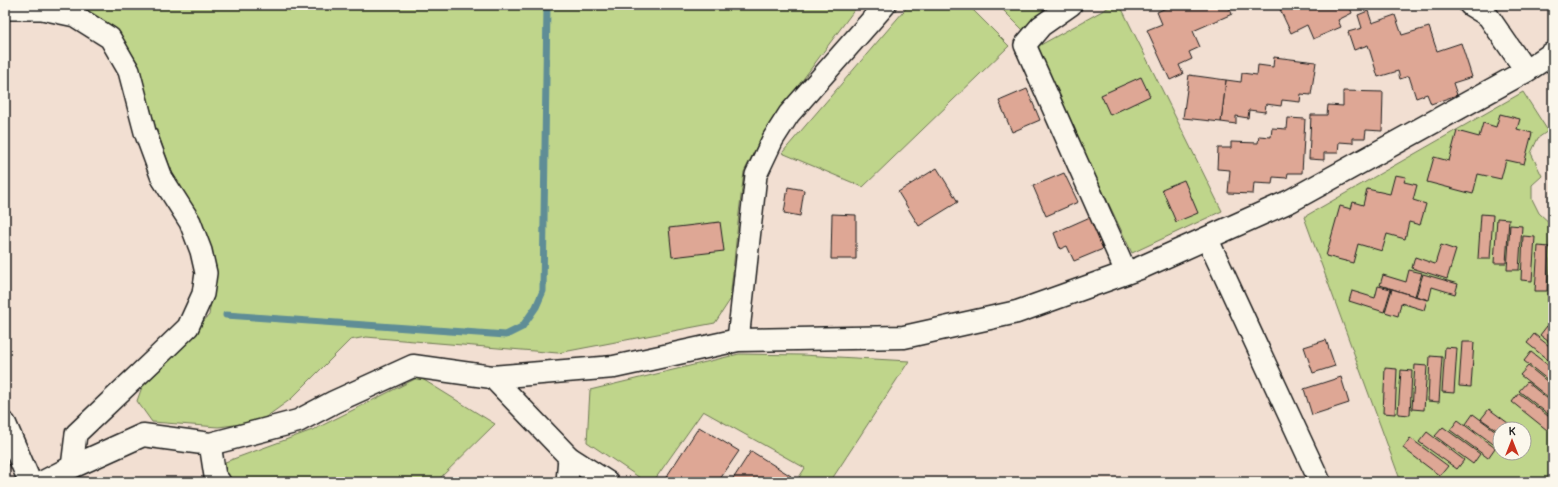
<svg xmlns="http://www.w3.org/2000/svg" width="1558" height="487" font-family="Pangolin,sans-serif">
<style>
.green{fill:#bfd58b;stroke:#6e7854;fill-rule:evenodd}
.lines{fill:none;stroke-linecap:round;stroke-linejoin:round}
.stream{stroke:#5e8d96;stroke-width:7}
.building{fill:#dea795;stroke:#1c1c1c}
.street-casing{stroke:#1c1c1c;stroke-width:24}
.secondary-casing{stroke:#1c1c1c;stroke-width:25}
.street{stroke:#fbf7ec;stroke-width:21}
.secondary{stroke:#fbf7ec;stroke-width:22}
</style>
<rect width="100%" height="100%" fill="#f2dfd2"/>
<filter id="ink" filterUnits="userSpaceOnUse"><feTurbulence type="fractalNoise" baseFrequency=".025" numOctaves="2"/><feDisplacementMap in="SourceGraphic" scale="8" xChannelSelector="R" yChannelSelector="G"/><feConvolveMatrix kernelMatrix="1 2 1 2 8 2 1 2 1" color-interpolation-filters="sRGB"/></filter>
<g filter="url(#ink)">
<g class="green">
<path d="M57 5H858L764 132 744 172 739 213 730 300 715 323 558 353 366 337 350 340 291 399 259 422 218 427 152 422 137 401 143 384 169 361 209 315 215 272 194 213 173 175 155 125 138 63 117 32Z"/>
<path d="M909 5H968L1009 46 863 187 782 153Z"/>
<path d="M998 5H1053L1023 30Z"/>
<path d="M1113 5H1120L1222 211 1132 253 1035 48Z"/>
<path d="M1523 92 1548 131 1538 138 1531 153 1542 176 1532 185V199L1539 213 1553 226V482H1401L1304 217ZM1500 429H1524V453H1500Z"/>
<path d="M739 354 802 355 909 361 830 482H796L805 468 703 411 653 482H646L587 442 590 390Z"/>
<path d="M419 377 495 424 436 482H231L227 477 225 462 315 429Z"/>
</g>
<g class="lines">
<path class="stream" d="M226 315 506 335 522 327 536 307 543 291 547 5"/>
</g>
<g class="building">
<path d="M1165 5H1228L1232 14 1193 31 1200 47 1189 52 1192 59 1179 65 1183 74 1170 80 1147 30 1162 24 1157 12 1166 8Z"/>
<path d="M1278 5H1349L1352 13 1338 20 1341 27 1313 39 1307 25 1291 33Z"/>
<path d="M1368 11 1372 23 1395 15 1402 35 1429 27 1437 51 1461 43 1472 77 1453 83 1457 95 1431 104 1427 94 1416 98 1409 76 1400 79 1398 71 1378 77 1368 45 1354 50 1348 32 1362 28 1358 15Z"/>
<path d="M1274 57 1316 62 1311 95 1301 94 1300 102 1282 100 1281 106 1266 104 1265 112 1249 110 1248 118 1236 116V124L1221 122 1226 80 1241 82 1242 73 1257 75 1258 65 1273 67Z"/>
<path d="M1189 75 1226 80 1221 122 1183 118Z"/>
<path d="M1141 77 1150 96 1110 115 1101 95Z"/>
<path d="M1027 89 1040 120 1012 132 999 101Z"/>
<path d="M1343 91 1383 92 1382 131 1366 130 1365 138H1353V143L1339 142 1338 153H1324V160L1309 159 1311 115H1327L1328 105 1343 106Z"/>
<path d="M1500 114 1520 119 1517 129 1532 133 1524 164 1506 160 1501 179 1478 174 1473 194 1427 182 1434 157 1449 161 1457 131 1479 137 1483 123 1496 127Z"/>
<path d="M1288 118 1305 119 1302 173H1288L1287 178 1273 177 1272 184 1254 183 1253 194 1228 193 1230 170 1217 169 1218 148H1231V142L1258 143 1259 136 1271 137 1272 128 1287 129Z"/>
<path d="M1553 132V155L1549 146V140Z"/>
<path d="M937 168 958 202 919 226 898 192Z"/>
<path d="M1064 173 1078 202 1046 216 1033 186Z"/>
<path d="M1395 175 1406 177 1404 182 1417 185 1413 200 1426 204 1420 225 1409 222 1405 239 1387 234 1382 251 1358 244 1353 263 1326 256 1340 206 1351 209 1353 202 1363 205 1367 189 1390 194Z"/>
<path d="M1184 180 1198 213 1176 222 1162 189Z"/>
<path d="M788 187 804 190 800 216 784 213Z"/>
<path d="M832 214 856 215V259H831Z"/>
<path d="M1481 214 1493 215 1490 259H1478Z"/>
<path d="M1090 217 1103 249 1074 261 1067 246 1060 249 1054 233Z"/>
<path d="M1497 218 1509 219 1506 263H1494Z"/>
<path d="M720 222 724 251 672 257 669 228Z"/>
<path d="M1510 225 1522 226 1519 270H1507Z"/>
<path d="M1523 236 1535 237 1532 281 1521 280Z"/>
<path d="M1441 245 1456 250 1447 279 1412 268 1415 257 1435 264Z"/>
<path d="M1538 246 1549 247 1547 291H1535Z"/>
<path d="M1551 258H1553V303H1548Z"/>
<path d="M1409 270 1422 273 1415 296 1380 285 1383 275 1406 282Z"/>
<path d="M1423 274 1458 284 1455 294 1432 287 1429 300 1416 296Z"/>
<path d="M1378 286 1391 289 1384 312 1349 301 1352 291 1375 298Z"/>
<path d="M1392 289 1427 300 1424 310 1401 303 1398 316 1385 312Z"/>
<path d="M1547 326 1553 330V345L1540 335Z"/>
<path d="M1534 334 1553 349V364L1527 343Z"/>
<path d="M1326 340 1335 366 1313 373 1304 347Z"/>
<path d="M1462 342H1474L1471 387 1459 386Z"/>
<path d="M1445 347 1457 348 1454 393 1442 392Z"/>
<path d="M1531 352 1553 369V384L1524 361Z"/>
<path d="M1430 356 1442 357 1439 402 1428 401Z"/>
<path d="M1415 365 1427 366 1424 410 1412 409Z"/>
<path d="M1528 366 1553 386V401L1520 375Z"/>
<path d="M1385 368 1397 369 1395 414 1383 413Z"/>
<path d="M1401 370 1412 371 1410 415 1398 414Z"/>
<path d="M1341 377 1349 403 1312 415 1304 389Z"/>
<path d="M1527 382 1553 403V418L1519 391Z"/>
<path d="M1519 393 1553 420V422L1547 430 1512 402Z"/>
<path d="M1489 409 1516 429H1500V432L1481 419Z"/>
<path d="M1473 414 1500 434V449L1466 424Z"/>
<path d="M1458 420 1495 448 1488 458 1450 430Z"/>
<path d="M699 427 739 451 718 482H663Z"/>
<path d="M1443 427 1480 454 1473 464 1435 436Z"/>
<path d="M1427 432 1464 460 1457 469 1419 442Z"/>
<path d="M1410 438 1448 466 1440 476 1403 448Z"/>
<path d="M751 451 791 476 787 482H731Z"/>
</g>
<g class="lines">
<g class="street-casing">
<g id="street">
<path d="M1071 5 1041 26 1025 45 1126 272"/>
<path d="M1470 5 1488 16 1526 71"/>
<path d="M5 9H42L75 16 110 38 129 71 145 132 162 178 190 222 201 251 206 273 203 294 188 327 156 358 76 434 72 467"/>
<path d="M1207 238 1320 482"/>
<path d="M738 340 756 175 773 139 789 114 885 5"/>
<path d="M492 377 569 457 608 482"/>
<path d="M210 444 215 476 220 482"/>
<path d="M567 482 569 457"/>
</g>
</g>
<g class="secondary-casing">
<g id="secondary">
<path d="M5 424 30 482"/>
<path d="M43 482 72 467 143 435 210 444 298 421 334 402 413 366 492 377 614 367 738 340 904 337 1017 312 1140 268 1290 201 1526 71 1553 53"/>
</g>
</g>
<use href="#street" class="street"/>
<use href="#secondary" class="secondary"/>
</g>
</g>
<rect width="1558" height="487" fill="none" stroke="#fbf7ec" stroke-width="20"/>
<rect x="10" y="10" width="1538" height="467" fill="none" stroke="#1c1c1c" stroke-width="1.5" filter="url(#ink)"/>
<g transform="translate(1512 441)"><circle r="19" fill="#fbf7ec" stroke="#a29f99"/>
<path d="M0-3L7 15L0 10L-7 15Z" fill="#c8321e"/>
<text y="-6" font-size="11" font-weight="bold" text-anchor="middle" fill="#1c1c1c">K</text>
</g>
</svg>
